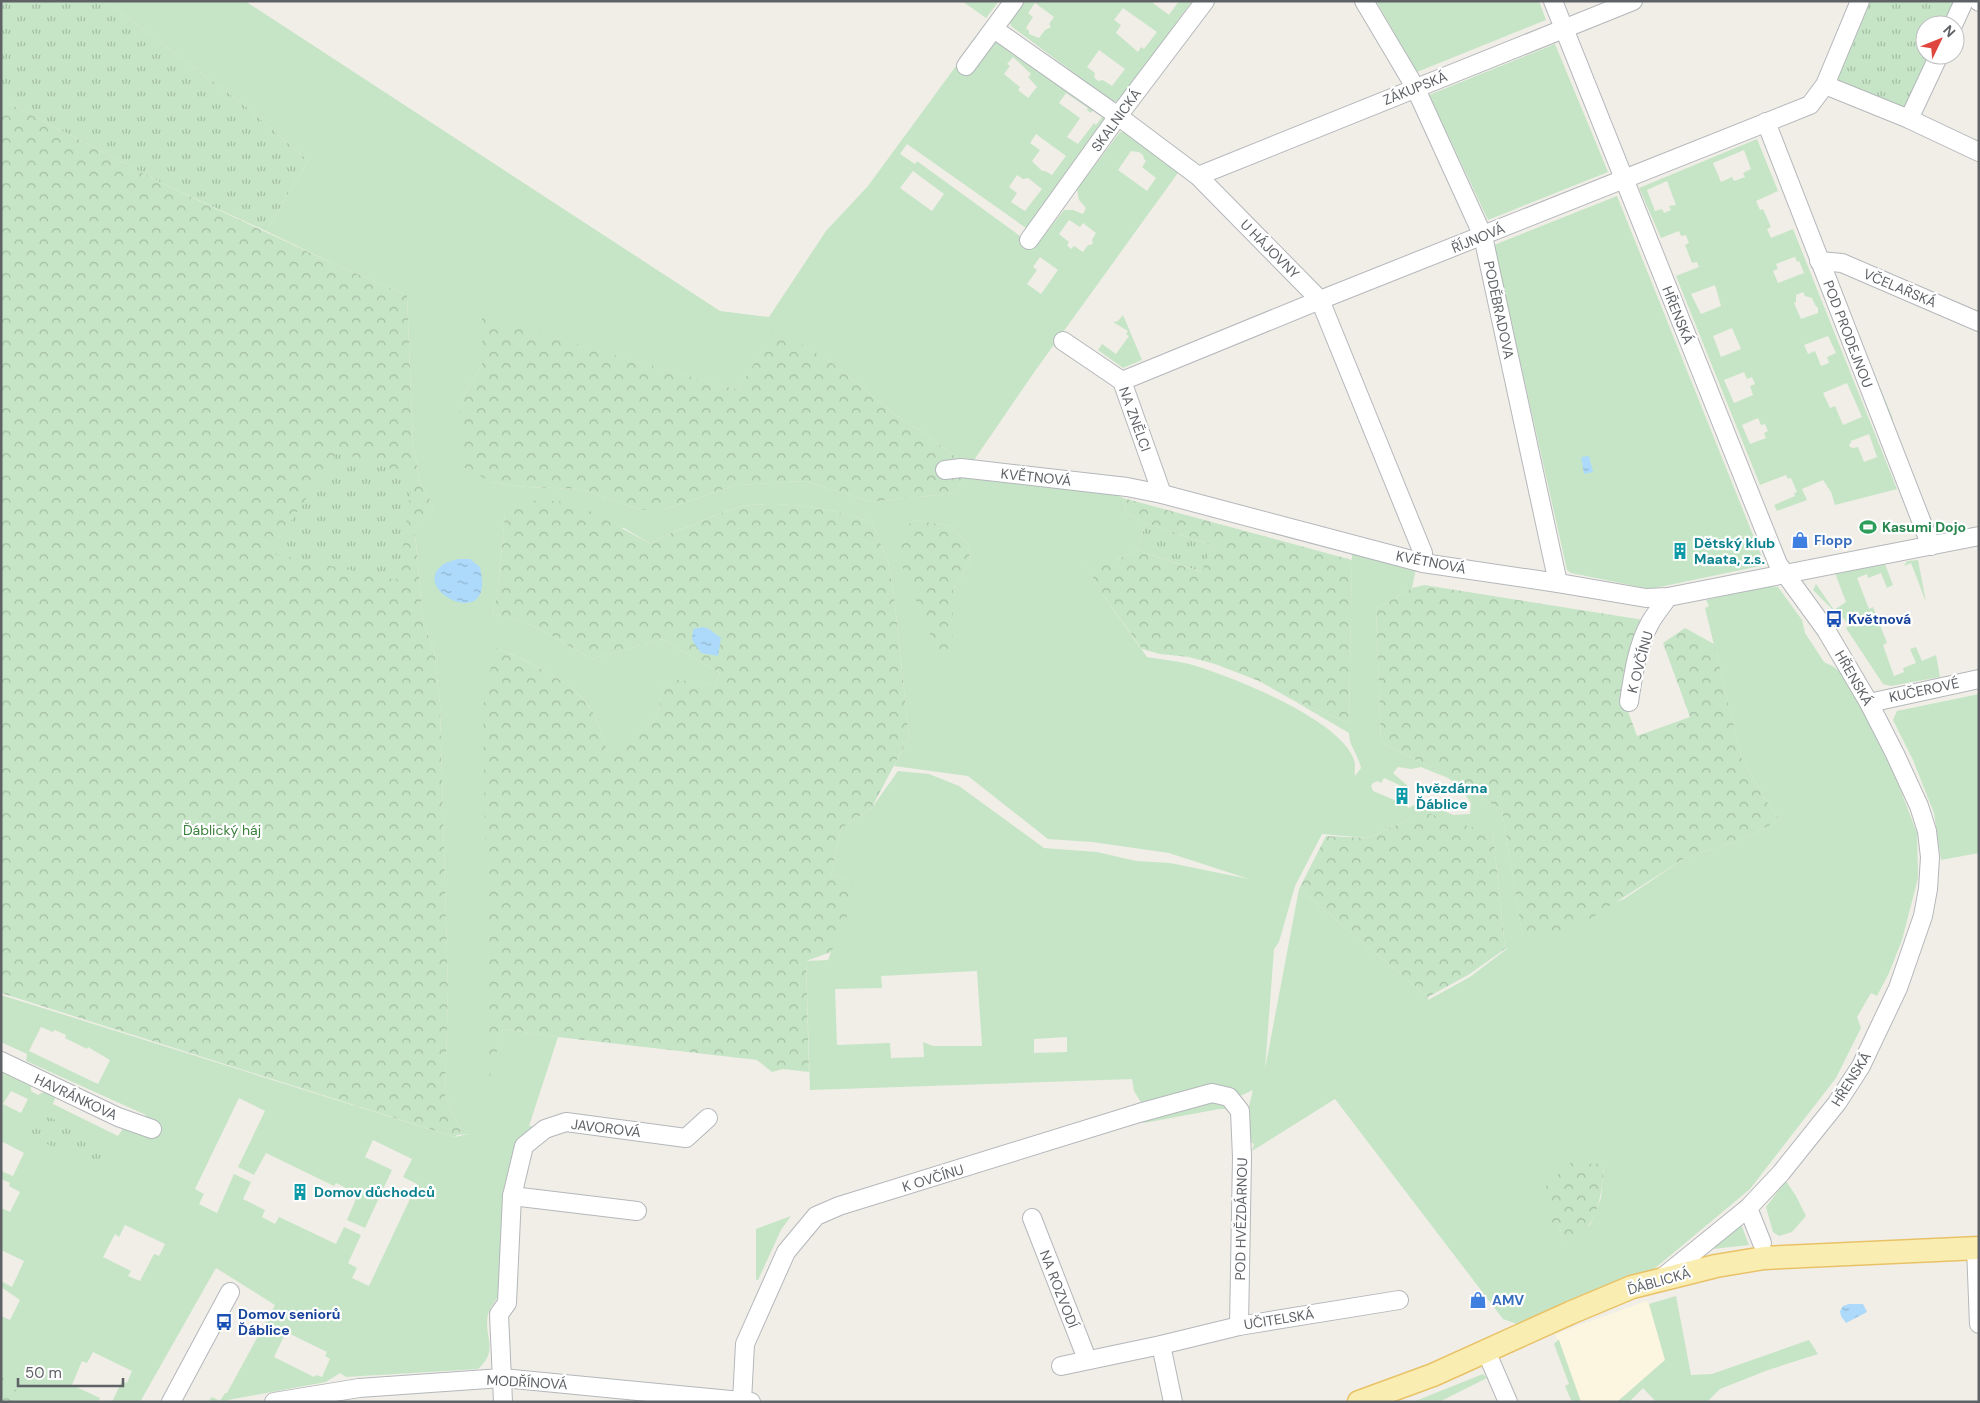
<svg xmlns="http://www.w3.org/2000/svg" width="1980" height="1403" font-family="'DM Sans',sans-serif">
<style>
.commercial{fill:#fcf5e0}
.green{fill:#c6e5c6;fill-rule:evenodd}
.forest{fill:url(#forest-crowns)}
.park{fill:url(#park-tufts)}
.water{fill:url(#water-ripples)}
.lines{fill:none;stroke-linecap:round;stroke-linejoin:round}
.minor-casing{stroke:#b4b7bb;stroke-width:20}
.major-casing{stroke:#e9c267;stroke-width:25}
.minor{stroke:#fff;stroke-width:18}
.major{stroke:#faedb2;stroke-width:22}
.labels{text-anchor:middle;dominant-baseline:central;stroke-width:4.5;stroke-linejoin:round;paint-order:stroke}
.street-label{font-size:14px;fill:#5e6266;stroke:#fff}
.leisure-label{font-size:14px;font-weight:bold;fill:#27864d;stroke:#fff;text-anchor:start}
.shop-label{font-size:14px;font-weight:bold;fill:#366cbe;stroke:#fff;text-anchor:start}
.culture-label{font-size:14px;font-weight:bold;fill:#0d838f;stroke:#fff;text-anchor:start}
.transit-label{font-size:14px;font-weight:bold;fill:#164399;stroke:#fff;text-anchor:start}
.park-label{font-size:14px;fill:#3a813c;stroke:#fff}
</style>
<defs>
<pattern id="forest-crowns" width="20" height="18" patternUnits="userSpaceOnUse" patternTransform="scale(1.25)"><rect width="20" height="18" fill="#c6e5c6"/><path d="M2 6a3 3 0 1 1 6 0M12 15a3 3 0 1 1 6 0" fill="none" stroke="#a4bda5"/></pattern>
<pattern id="park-tufts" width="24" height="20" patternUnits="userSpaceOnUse" patternTransform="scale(1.25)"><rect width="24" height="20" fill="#c6e5c6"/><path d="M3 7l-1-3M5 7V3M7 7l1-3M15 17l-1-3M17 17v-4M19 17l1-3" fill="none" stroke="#a4bda5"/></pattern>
<pattern id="water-ripples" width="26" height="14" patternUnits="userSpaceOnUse" patternTransform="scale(1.25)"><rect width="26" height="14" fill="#addafa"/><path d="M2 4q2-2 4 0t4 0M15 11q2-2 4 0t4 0" fill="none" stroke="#90b4ce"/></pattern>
</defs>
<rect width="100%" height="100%" fill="#f0eee7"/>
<path class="commercial" d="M1646 1301 1649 1304 1665 1360 1617 1402H1581L1555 1334Z"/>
<g class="green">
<path d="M105 1H245L720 311 769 317 826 231 868 186 956 66 969 75 993 42 1000 40 1103 114 1105 120 1026 228 907 144 900 154 915 164 917 161 1035 247 1064 210H1073L1083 214 1086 208 1079 200 1077 189 1120 132H1125L1180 170 1035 371 972 463H964L921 431 903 421 832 363 776 329 738 390 482 318V365L460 403 491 482 526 487 581 489 640 510H663L736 485 805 481 871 502 955 493 965 473 1031 479 1039 487 1103 488 1123 498 1126 512 1146 523 1137 550 1114 561H1084L1101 592 1147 657C1163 660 1181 661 1196 666 1235 678 1341 720 1354 760 1356 765 1354 771 1355 776L1361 768C1358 754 1349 746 1349 733L1291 699 1349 723 1352 554 1416 569 1412 588 1376 609 1381 742 1432 768 1502 810 1523 939 1624 899 1685 858 1745 838 1780 820 1765 799 1742 759 1705 608 1709 606 1706 600 1769 586 1778 587 1802 620 1805 633 1824 662 1834 667 1843 675 1858 701 1895 776 1917 833 1918 878 1902 940 1889 973 1877 996 1871 993 1857 1017 1861 1028 1836 1078 1750 1189 1654 1269 1523 1326 1503 1319 1335 1099 1252 1151 1254 1144 1248 1140V1110L1253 1090 1240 1096 1233 1090 1214 1085 1142 1104 1134 1091 1132 1079 810 1090 806 961 828 960 831 952 846 880 831 875 841 828 871 809 898 771 929 774 959 786 1044 848 1097 852 1136 861 1170 863 1249 879 1169 853 1092 842 1048 839 968 776 894 766 909 737 894 595 888 562 872 522C837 510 788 501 751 505 731 508 711 517 693 525 678 530 664 535 651 544L624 528 505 514 497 597 492 613 537 627 591 659 662 639 720 673 715 685 665 679 657 717 610 759C604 743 600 725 592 711 577 683 524 660 495 647L489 1077 503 1029 558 1037 529 1126 539 1127 522 1146 500 1293C497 1299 490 1307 488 1314 483 1337 500 1349 478 1369L346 1377 340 1373 326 1382 228 1400V1402H208L212 1397 220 1401 225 1393H227L275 1305 216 1268 140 1402H112L122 1381 127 1383 132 1371 93 1352 87 1363 82 1361 72 1385 100 1398 98 1402H1V1316L10 1320 20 1300 1 1287V1281L12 1287 24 1261 1 1250V1208L10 1212 20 1192 9 1186 10 1183 1 1179V1171L13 1176 24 1153 1 1141V1071L31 1086V1091L38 1095 47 1090 57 1093 53 1104 118 1136 124 1127 139 1130 146 1115 26 1061 27 1054 1 1042V995L455 1137 468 1134 456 1135 461 1131 445 1095 448 991 440 704 434 649 423 623 415 532 434 507 420 483 413 444 407 295 336 265 266 231 308 161 244 105ZM1013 57 1031 74 1028 77 1037 87 1028 98 1018 90 1020 87 1004 74 1010 66 1007 64ZM1066 93 1088 108 1087 110 1091 113 1094 109 1103 116 1096 125 1094 123 1078 144 1067 137 1080 118 1059 103ZM1036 134 1066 156 1052 175 1045 171H1042L1032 161 1040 150 1030 143ZM1131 151 1139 152 1143 155 1144 159 1146 161 1142 167 1156 178 1147 191 1118 170ZM913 171 944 194 932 211 900 188ZM1017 175 1023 179 1028 178 1042 189 1025 211 1011 202 1017 193 1009 187ZM1069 220 1080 227 1083 223 1096 233 1092 240 1093 243 1091 245H1088L1083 252 1074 246 1071 249 1067 245 1069 242 1059 234ZM1040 257 1058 270 1041 294 1027 284 1037 270 1033 267ZM913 520 952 526 970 546 969 563 953 590ZM1398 767 1411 769 1421 767 1448 778 1460 788 1471 803 1470 814 1453 815 1419 799 1418 791 1414 805 1409 808 1404 804 1373 791 1371 786 1373 783 1378 781 1381 783 1384 778 1408 789 1409 787 1393 773ZM1410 819 1493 834 1505 949 1508 948 1470 977 1428 1000V997L1299 889 1265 1069 1274 949 1279 942 1295 886 1322 834 1368 838ZM977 971 982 1046H933L923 1042 924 1057 891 1058 890 1043 837 1045 835 989 882 988 881 976ZM41 1027 53 1032 55 1030 66 1035 65 1038 87 1049 88 1047 110 1060 98 1084 29 1051ZM1067 1037V1052L1034 1053V1039ZM11 1091 28 1099 21 1113 3 1104ZM239 1098 265 1111 238 1167 254 1175 266 1153 334 1186 336 1183 358 1194 347 1220 365 1228 392 1170 365 1157 373 1140 412 1159 403 1177 417 1184 369 1286 352 1278 357 1268 348 1263 361 1235 344 1227 336 1244 279 1217 275 1224 262 1217 265 1210 243 1199 251 1182 234 1174 217 1213 199 1204 204 1194 195 1189ZM1604 1164 1601 1198 1590 1225 1563 1242 1559 1224ZM125 1225 165 1244 159 1256 154 1254 140 1281 128 1276 131 1271 103 1257 115 1234 119 1237ZM286 1332 327 1352 325 1356 330 1359 322 1377 316 1375 314 1377 274 1357Z"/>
<path d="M962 1H999L986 18Z"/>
<path d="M1024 1H1154L1153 3 1169 15 1179 1H1192L1120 100 1113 102 1011 26 1010 21ZM1035 3 1054 17 1049 24 1051 27 1045 30 1039 38 1029 34V31L1026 28 1033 17 1028 13ZM1123 8 1157 32 1144 49 1141 47 1138 52 1116 33 1121 25 1114 20ZM1099 50 1125 69 1112 86 1103 80 1098 81 1094 77 1095 73 1087 67Z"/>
<path d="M1376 1H1539L1546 20 1417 72Z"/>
<path d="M1555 44 1608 172 1488 220 1429 95Z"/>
<path d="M1757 139 1778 191 1756 201 1760 210 1763 209 1771 227 1767 229 1771 238 1793 229 1897 489 1835 505 1831 492 1823 480 1802 489 1807 500 1777 511 1774 505 1795 496 1794 493 1797 492 1791 478 1788 479 1786 475 1760 485 1676 276 1699 267 1697 262 1692 263 1685 245 1689 243 1686 235 1681 236 1679 231 1661 238 1639 188ZM1744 150 1751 169 1743 173 1745 177 1734 181 1732 177 1721 182 1713 163ZM1667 181 1676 205 1669 206 1671 210 1664 213 1662 209 1655 211 1647 190ZM1797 256 1795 257 1797 262 1799 261 1804 273 1778 283 1773 271 1778 269 1776 264ZM1715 285 1721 306 1701 314 1691 294ZM1803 292 1805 296 1812 298 1815 305 1818 308V313L1801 319 1794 303 1796 302V295ZM1732 328 1741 349 1721 357 1713 336ZM1828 336 1836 353 1827 357 1829 363 1821 366 1815 351 1808 354 1804 345ZM1744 372 1747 379 1752 377 1755 384 1750 386 1753 395 1734 403 1724 380ZM1847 383 1862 417 1843 425 1835 406 1830 408 1823 393ZM1758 418 1761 425 1765 424 1768 431 1764 433 1766 438 1750 444 1742 425ZM1869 434 1877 457 1864 462 1858 447 1853 448 1850 447 1849 444 1851 443V441Z"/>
<path d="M1617 196 1763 560 1762 564 1760 566 1650 589 1571 573 1567 570 1494 245Z"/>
<path d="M1839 288 1893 419 1890 421Z"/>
<path d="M1123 315 1142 360 1123 368 1098 350 1102 344 1116 354 1129 336 1126 334 1128 331 1113 322 1118 321Z"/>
<path d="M1918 560 1926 602 1911 563 1904 566 1907 561Z"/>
<path d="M1885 564 1893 585 1887 588 1881 573 1868 578 1867 574 1857 578 1869 609 1873 607 1887 643 1883 645 1894 676 1904 672 1903 668 1916 663 1910 649 1916 647 1922 661 1936 655 1940 677 1891 686 1883 684 1846 628 1848 626 1844 618 1840 620 1835 612 1813 590 1816 584 1834 610 1846 602 1835 573Z"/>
<path d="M1979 694V853L1941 860 1934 813 1913 760 1893 720 1897 711Z"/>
<path d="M1206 1100 1220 1101 1230 1109H1219L1144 1123 1141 1120Z"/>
<path d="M1786 1181 1796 1196 1806 1216 1792 1232 1779 1236 1773 1232 1766 1207Z"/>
<path d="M791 1216 781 1230 758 1280H756V1229Z"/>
<path d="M1741 1224 1749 1245 1713 1249 1715 1245Z"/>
<path d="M1676 1296 1691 1375 1712 1374 1809 1340 1818 1354 1768 1370 1720 1389 1707 1402H1656L1643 1388 1629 1402H1617L1665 1360 1649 1304Z"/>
<path d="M1558 1340H1559L1581 1402H1572L1565 1386 1569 1384 1554 1344Z"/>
<path d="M1483 1374 1487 1378 1439 1402H1413Z"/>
</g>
<g class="forest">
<path d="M1 99 170 187 336 265 407 295 413 444 420 483 434 507 415 533 423 623 434 649 440 704 448 991 445 1095 461 1131 455 1137 1 993Z"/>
<path d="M482 317 738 390 776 328 832 363 903 421 921 431 964 463 965 473 955 493 871 502 805 481 736 485 663 510H640L581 489 526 487 491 482 462 466 460 403 482 365Z"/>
<path d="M1123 498 1352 560 1349 723 1291 699 1259 681 1215 664 1189 657 1160 654 1142 649 1101 592 1083 560 1114 561 1137 550 1201 572 1211 545 1146 523 1126 512Z"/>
<path d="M536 500 573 502 651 544C664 535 679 530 693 525 711 517 732 508 751 505 788 501 837 510 872 522L888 562 894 595 909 737 871 809 841 828 831 875 846 880 855 887 844 927 831 952 806 961 809 1072 783 1069 772 1072 757 1060 558 1037 503 1029 489 1080 483 707 495 647C525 661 575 681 592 711 600 725 604 743 610 758L657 717 665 678 715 685 720 673 662 639 591 659 537 627 492 613 497 597 505 514Z"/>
<path d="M913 520 952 526 970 546 969 563 953 590 952 656 940 657 896 552 906 528Z"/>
<path d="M1424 585 1644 620 1625 703 1637 736 1690 717 1663 643 1685 628 1714 644 1742 759 1765 799 1780 820 1745 838 1685 858 1571 931 1523 940 1502 810 1432 768 1381 742 1376 609 1412 588Z"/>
<path d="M1430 814 1493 834 1505 949 1468 975 1428 997 1299 889 1326 836 1368 838 1410 819Z"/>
<path d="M1570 1163 1604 1164C1601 1201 1599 1214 1576 1244L1563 1242 1559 1224 1550 1222 1546 1186Z"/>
<path d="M1 1376 28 1402H1Z"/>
</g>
<g class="park">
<path d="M1 1H105L244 105 308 161 266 231 170 187 1 99Z"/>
<path d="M1868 1H1956L1945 25H1925V55H1931L1904 112 1833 82Z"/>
<path d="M338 452 413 476 398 580 269 553Z"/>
<path d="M1146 523 1211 545 1202 572 1137 550Z"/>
<path d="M37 1111 107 1145 95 1167 26 1134Z"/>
</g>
<g class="water">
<path d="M1589 456 1593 472 1584 474 1581 457Z"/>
<path d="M458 559H470L480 567C481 573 483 581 482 587 478 625 410 586 444 564 448 562 454 560 458 559Z"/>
<path d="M703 627 709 629 721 638 718 656 701 653 692 640 693 629Z"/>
<path d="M1849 1304H1863L1867 1312 1846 1323 1841 1316 1840 1311 1843 1306Z"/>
</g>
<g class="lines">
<g class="minor-casing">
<g id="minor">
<path d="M1364 1 1415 87 1483 236 1558 583"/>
<path d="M1553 1 1778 564 1826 630 1869 703 1895 754 1919 806 1927 831 1930 857 1928 889 1923 916 1898 988 1861 1066 1837 1103 1781 1173 1748 1208 1663 1277"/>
<path d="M1978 1 1979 2"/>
<path d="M1953 25 1964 1"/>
<path d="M994 29 1118 116 1198 176 1320 300 1423 553V563"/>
<path d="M966 66 1014 1"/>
<path d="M1825 85 1909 119 1939 55"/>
<path d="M1909 119 1979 152"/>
<path d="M1766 122 1931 546"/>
<path d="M1198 176 1633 1"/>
<path d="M1029 240 1118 116 1205 1"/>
<path d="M1819 261 1842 263 1979 322"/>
<path d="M1063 341 1122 381 1162 494"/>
<path d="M1122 381 1320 300 1810 105 1825 85 1860 1"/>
<path d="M945 470 961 468 1127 487 1162 494 1423 563 1558 583 1646 598 1668 597 1979 536"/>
<path d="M1629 702C1633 676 1637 646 1650 623 1655 614 1662 606 1668 597"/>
<path d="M1869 703 1979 679"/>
<path d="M1 1061 118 1117 152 1129"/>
<path d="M512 1196 637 1211"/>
<path d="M1748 1208 1762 1243"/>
<path d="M1032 1218 1087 1359"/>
<path d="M1976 1248 1979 1324"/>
<path d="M1161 1345 1173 1402"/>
<path d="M1486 1351 1508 1402"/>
<path d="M1061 1366 1161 1345 1239 1326 1399 1300"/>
<path d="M742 1401 745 1344 786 1252 816 1216 839 1206 1139 1113 1212 1093 1229 1097 1240 1111 1242 1157 1239 1326"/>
<path d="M171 1402 230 1292"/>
<path d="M274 1402 359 1388 502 1378 751 1402"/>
<path d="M503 1402 499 1314 507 1303 512 1196 524 1146 545 1129 566 1122 686 1138 708 1118"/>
</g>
</g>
<g class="major-casing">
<path id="major" d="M1359 1402 1433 1375 1570 1313 1632 1287 1716 1266 1764 1258 1979 1248"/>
</g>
<use href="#minor" class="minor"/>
<use href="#major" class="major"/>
</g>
<defs>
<g id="stadium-bare" transform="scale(1.35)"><path d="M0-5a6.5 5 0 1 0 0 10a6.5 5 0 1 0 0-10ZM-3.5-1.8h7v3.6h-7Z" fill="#2e9e5b" stroke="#fff" stroke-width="2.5" paint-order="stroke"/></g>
<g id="shop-bare" transform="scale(1.35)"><path d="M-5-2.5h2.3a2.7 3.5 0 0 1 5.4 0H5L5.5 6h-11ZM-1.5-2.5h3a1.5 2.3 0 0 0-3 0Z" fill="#3f7fe0" stroke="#fff" stroke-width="2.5" paint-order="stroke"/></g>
<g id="building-bare" transform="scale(1.35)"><path d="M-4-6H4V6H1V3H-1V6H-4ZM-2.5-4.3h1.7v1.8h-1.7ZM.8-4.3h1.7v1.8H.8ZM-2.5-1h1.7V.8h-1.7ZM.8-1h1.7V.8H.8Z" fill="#0f9aa8" stroke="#fff" stroke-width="2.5" paint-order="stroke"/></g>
<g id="bus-bare" transform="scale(1.35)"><path d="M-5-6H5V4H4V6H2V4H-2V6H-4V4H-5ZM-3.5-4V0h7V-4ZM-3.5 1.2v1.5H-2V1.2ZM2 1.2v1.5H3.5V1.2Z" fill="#1a4fb4" stroke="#fff" stroke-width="2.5" paint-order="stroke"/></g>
</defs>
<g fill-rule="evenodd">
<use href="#stadium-bare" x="1868" y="527"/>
<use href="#shop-bare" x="1800" y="540"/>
<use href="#building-bare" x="1680" y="551"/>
<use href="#bus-bare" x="1834" y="619"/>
<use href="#building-bare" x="1402" y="796"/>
<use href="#building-bare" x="300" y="1192"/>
<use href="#shop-bare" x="1478" y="1300"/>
<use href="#bus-bare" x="224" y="1322"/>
</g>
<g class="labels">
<g class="street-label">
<text transform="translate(1415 88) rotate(-22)">ZÁKUPSKÁ</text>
<text transform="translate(1116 120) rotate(-54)">SKALNICKÁ</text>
<text transform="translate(1478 238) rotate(-22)">ŘÍJNOVÁ</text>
<text transform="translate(1270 249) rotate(45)">U HÁJOVNY</text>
<text transform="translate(1900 288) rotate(23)">VČELAŘSKÁ</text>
<text transform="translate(1499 310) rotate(78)">PODĚBRADOVA</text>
<text transform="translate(1678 315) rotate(68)">HŘENSKÁ</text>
<text transform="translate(1848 334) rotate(69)">POD PRODEJNOU</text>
<text transform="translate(1135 419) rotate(70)">NA ZNĚLCI</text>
<text transform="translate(1036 477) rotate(6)">KVĚTNOVÁ</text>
<text transform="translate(1431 562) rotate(11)">KVĚTNOVÁ</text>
<text transform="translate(1640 662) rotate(-75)">K OVČÍNU</text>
<text transform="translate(1854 678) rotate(60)">HŘENSKÁ</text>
<text transform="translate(1924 690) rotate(-12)">KUČEROVÉ</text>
<text transform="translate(1851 1079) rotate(-58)">HŘENSKÁ</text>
<text transform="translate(76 1097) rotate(25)">HAVRÁNKOVA</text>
<text transform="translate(606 1128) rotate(7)">JAVOROVÁ</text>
<text transform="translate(933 1178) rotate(-17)">K OVČÍNU</text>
<text transform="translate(1241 1219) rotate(-89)">POD HVĚZDÁRNOU</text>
<text transform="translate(1659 1281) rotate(-16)">ĎÁBLICKÁ</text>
<text transform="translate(1059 1289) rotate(69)">NA ROZVODÍ</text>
<text transform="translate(1279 1319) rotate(-9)">UČITELSKÁ</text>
<text transform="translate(527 1382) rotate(3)">MODŘÍNOVÁ</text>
</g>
<g class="leisure-label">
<text x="1882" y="527">Kasumi Dojo</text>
</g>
<g class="shop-label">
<text x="1814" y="540">Flopp</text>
<text x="1492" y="1300">AMV</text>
</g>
<g class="culture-label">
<text x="1694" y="543">Dětský klub<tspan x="1694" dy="16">Maata, z.s.</tspan></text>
<text x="1416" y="788">hvězdárna<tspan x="1416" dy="16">Ďáblice</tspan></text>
<text x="314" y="1192">Domov důchodců</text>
</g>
<g class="transit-label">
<text x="1848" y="619">Květnová</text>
<text x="238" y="1314">Domov seniorů<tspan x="238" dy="16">Ďáblice</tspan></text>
</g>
<g class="park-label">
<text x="222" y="830">Ďáblický háj</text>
</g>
</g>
<rect width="1980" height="1403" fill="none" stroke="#5e6266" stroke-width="5"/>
<g transform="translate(1940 40) rotate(47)"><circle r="24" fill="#ffffff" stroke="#bfc0c2"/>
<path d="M0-4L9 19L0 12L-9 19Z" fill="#df473e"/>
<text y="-8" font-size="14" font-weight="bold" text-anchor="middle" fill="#5e6266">N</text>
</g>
<path d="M18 1378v8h105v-8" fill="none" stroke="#5e6266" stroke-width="2.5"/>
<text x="25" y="1378" font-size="15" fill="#5e6266" stroke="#ffffff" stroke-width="4" paint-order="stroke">50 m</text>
</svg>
